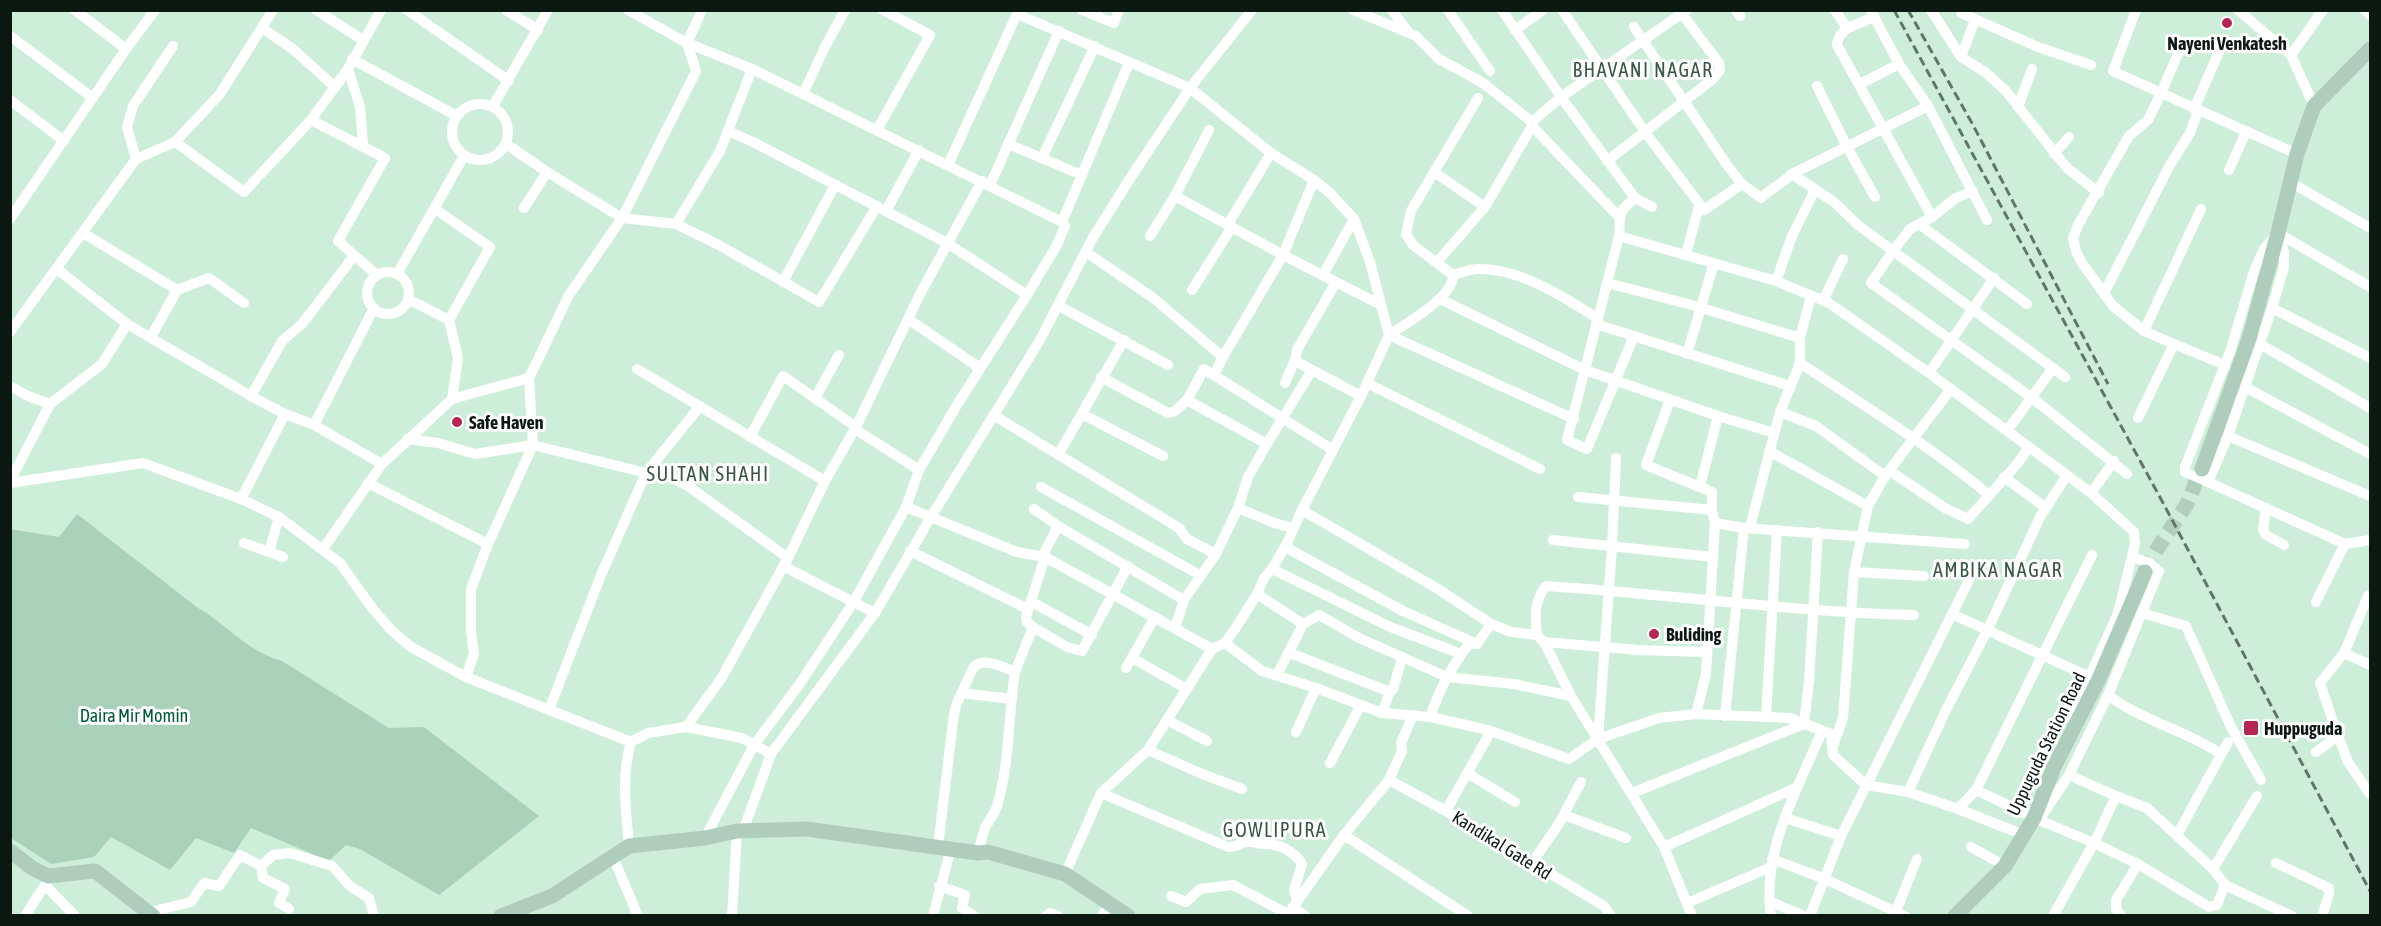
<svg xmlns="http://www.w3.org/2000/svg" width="2381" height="926" font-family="'Asap Condensed',sans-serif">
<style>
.green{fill:#aad2ba}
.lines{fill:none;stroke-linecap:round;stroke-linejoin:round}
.secondary-tunnel{stroke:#b0cfbc;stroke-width:15;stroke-dasharray:15 8;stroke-linecap:butt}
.street{stroke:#fff;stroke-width:10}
.secondary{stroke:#afcdbc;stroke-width:15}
.rail{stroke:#607669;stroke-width:3;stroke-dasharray:9 4.5;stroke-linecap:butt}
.poi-dot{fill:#b62653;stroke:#fff;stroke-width:2}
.labels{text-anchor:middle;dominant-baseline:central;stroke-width:6;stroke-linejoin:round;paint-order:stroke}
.poi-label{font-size:18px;font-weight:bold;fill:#0c1912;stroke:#fff;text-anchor:start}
.park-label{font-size:18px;fill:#005a36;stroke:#fff}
.street-label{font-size:18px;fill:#0c1912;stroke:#fff}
.neighbourhood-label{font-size:20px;letter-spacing:1.5px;fill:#3a5746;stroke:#fff}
</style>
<rect width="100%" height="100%" fill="#cdefda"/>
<path class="green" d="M77 514 198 608C228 625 246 651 282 661L389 728 424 727 539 816 439 895 360 849 346 845 329 861 251 828 234 853 196 838 170 870 111 837 94 857 51 864 11 838 10 529 59 537Z"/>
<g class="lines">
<path class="secondary-tunnel" d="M2145 572C2156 547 2171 529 2185 507 2192 497 2194 482 2202 469"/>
<g class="street">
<path d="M75 10 126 49"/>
<path d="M316 10 363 40"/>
<path d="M407 10 509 81"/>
<path d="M506 10 538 30"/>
<path d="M628 10 687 43 752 69 1062 222 1065 226 1057 245 1027 295 957 405 919 470 906 507 853 603 799 685 754 745 705 838"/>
<path d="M1082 10 1114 23 1119 10"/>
<path d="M1353 10 1416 36 1439 59 1483 83 1532 122V126L1620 218 1619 236 1567 440 1587 449 1634 336"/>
<path d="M1392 10 1408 32"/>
<path d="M1448 10 1490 71"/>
<path d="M1502 10 1561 97 1635 198 1623 209 1620 218"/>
<path d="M1562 10 1645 132 1704 210 1742 184 1727 165 1634 27"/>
<path d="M1736 10 1740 16"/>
<path d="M1835 10 1847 28"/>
<path d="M1931 10 1961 57 1985 72 2005 90 2067 168 2099 193"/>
<path d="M2136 10 2113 71 2161 93 2180 49"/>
<path d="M2238 10 2291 55 2314 106"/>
<path d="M2365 10 2370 15"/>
<path d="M1871 11 1899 64 1928 106 1987 220"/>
<path d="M1961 13 2038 47 2091 65"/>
<path d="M1874 17C1860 24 1838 27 1837 45L1932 217 1956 198 1973 191"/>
<path d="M262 28 293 49 335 87"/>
<path d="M1515 30 1543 10"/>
<path d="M10 36 93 98"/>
<path d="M2291 55 2323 10"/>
<path d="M1961 57 1975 20"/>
<path d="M352 59 457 116"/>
<path d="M348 69 360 107 363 145"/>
<path d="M1860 84 1899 64"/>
<path d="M1817 86 1847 147 1875 197"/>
<path d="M803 94 825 47 845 10"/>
<path d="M1478 98 1411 211 1406 234 1413 245 1453 275C1454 297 1406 323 1389 335L1574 419"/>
<path d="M10 100 64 141"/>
<circle cx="480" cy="132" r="28"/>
<path d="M493 106 548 10"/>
<path d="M2018 107 2032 69"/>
<path d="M2194 109 2221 47"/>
<path d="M311 120 385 158 338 241 377 275"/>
<path d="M1532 122 1561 97 1687 10"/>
<path d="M877 130 930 35 883 10"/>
<path d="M728 131 755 143 947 243 1027 295"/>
<path d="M175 142 244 192 311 120 348 69 381 10"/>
<path d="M506 144 547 172 622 218 676 224 717 244 819 302 877 206"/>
<path d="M1008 144 1082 175"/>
<path d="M2054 154 2069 137"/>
<path d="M1042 158 1095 46"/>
<path d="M136 159 127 127 133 106 173 46"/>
<path d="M1607 161 1713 79 1720 70 1719 63 1679 10"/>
<path d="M948 165 1017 14 1190 88 1271 153 1314 180"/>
<path d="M2229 170 2246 132"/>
<path d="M1434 172 1485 207"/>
<path d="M1792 174 1834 202 1858 225 1893 251 1910 229 1932 217"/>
<path d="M2290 182 2370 228"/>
<path d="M1742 184 1761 198C1770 189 1782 184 1792 174L1928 106"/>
<path d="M990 185 1059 31"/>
<path d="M1175 196 1283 255 1223 357"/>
<path d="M1635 198 1652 207"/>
<path d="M524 208 547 172"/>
<path d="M435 209 490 247 449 320"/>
<path d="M886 211 919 150"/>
<path d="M10 219 126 49 155 10"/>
<path d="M1062 222 1129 63"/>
<path d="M676 224 720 151 752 69"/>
<path d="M1228 224 1271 153"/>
<path d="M1919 224 2027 304"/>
<path d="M83 233 177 290"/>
<path d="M2278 233 2370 287"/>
<path d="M2279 234 2284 253V267L2272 308 2228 436 2208 482 2345 544 2370 540"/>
<path d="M1150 236 1175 196 1209 130"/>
<path d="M1619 236 1776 281 1829 303 1929 373 2091 493 2134 532 2135 544 2118 613 2071 718"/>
<path d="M1086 252 1152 297 1223 357 1214 375"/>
<path d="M1686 254 1699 206"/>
<path d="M1437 262 1485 207 1532 126"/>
<path d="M57 269 127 324 251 396 285 414 314 425 382 464"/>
<circle cx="388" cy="293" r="21"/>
<path d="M397 274 464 156"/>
<path d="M1323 275 1354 219"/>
<path d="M1453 275C1461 273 1471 268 1480 269 1521 269 1564 297 1597 318"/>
<path d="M1776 281 1792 236 1815 190"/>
<path d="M783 282 835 185"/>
<path d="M1336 282 1297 350 1295 361 1361 396"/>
<path d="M1607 283 1692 305 1800 338"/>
<path d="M1192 290 1232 227"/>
<path d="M2104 293 2170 165 2190 133 2198 111"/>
<path d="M408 299 449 320 458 358 452 399"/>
<path d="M1440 299 1585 370 1718 416 1774 433"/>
<path d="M1823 301 1843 259"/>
<path d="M1059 306 1168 365"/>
<path d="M2272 308 2370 358"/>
<path d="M908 319 980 368"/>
<path d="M1596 324 1790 386"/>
<path d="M2144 331 2201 209"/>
<path d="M10 332 136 159 175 142 220 94 273 10"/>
<path d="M151 337 177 290 209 278 244 303"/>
<path d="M2174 344 2225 365"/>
<path d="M2260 344 2370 408"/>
<path d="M1687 354 1714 263"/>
<path d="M1800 363C1863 405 1930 446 1989 495"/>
<path d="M637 369 825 481"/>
<path d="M1929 373 1994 278"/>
<path d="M1101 377 1168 413 1175 411 1187 400"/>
<path d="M2065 377 1893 251 1871 283 2031 397 2127 474"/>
<path d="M1285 383 1296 357"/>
<path d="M1367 383 1540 469"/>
<path d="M10 386 28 396 50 404"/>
<path d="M2245 387 2370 454"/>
<path d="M251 396 282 341 302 324 354 256"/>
<path d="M815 398 839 355"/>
<path d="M1670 400 1646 465 1712 492V510L1715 523 1706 674 1696 714"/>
<path d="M1287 411 1312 370"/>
<path d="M1780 412 1816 426 1885 476"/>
<path d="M1082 414 1163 456"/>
<path d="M995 416 1179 528 1187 539 1216 554"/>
<path d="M2138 418 2174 344 2144 331 2113 306 2082 263 2076 251 2073 238 2078 225 2129 136 2148 120 2161 93 2297 154"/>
<path d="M314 425 374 308"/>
<path d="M855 429 919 470"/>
<path d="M2007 431 2053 368"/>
<path d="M2228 436 2370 496"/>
<path d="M750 437 783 376 856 427"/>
<path d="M407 439 438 443 475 454 533 445 646 473"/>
<path d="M1267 444 1282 419"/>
<path d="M1769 451 1868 506"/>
<path d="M1058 455 1124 340"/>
<path d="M651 467 688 486 788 558"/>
<path d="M1890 471 1945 508 1968 519 2018 463 2029 447"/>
<path d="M2004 477 2046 508"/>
<path d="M10 481 50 404 102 364 127 324"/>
<path d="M2208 482 2185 472V467L2231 349 2254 271 2264 249 2276 235"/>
<path d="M10 483 143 463 241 499 279 517 340 563 372 608 391 630 411 647 466 677 631 742 648 733 686 727 742 738 771 754"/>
<path d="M368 483 488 544"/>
<path d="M1700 486 1718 416"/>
<path d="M1041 487 1200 575"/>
<path d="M2091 493 2114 461"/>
<path d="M1578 497 1712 510"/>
<path d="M241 499 285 414"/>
<path d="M906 507 1017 552 1045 557 1212 649 1148 750 1101 793 1065 874"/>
<path d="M1238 508 1274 523 1293 528"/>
<path d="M2266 508 2263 530 2266 535 2284 545"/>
<path d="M1034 509 1058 526 1184 600"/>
<path d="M1302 510 1438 589 1491 624"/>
<path d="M1715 523 1744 528 1965 544"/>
<path d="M1750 527 1780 412 1800 363V338L1811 296"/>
<path d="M1553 540 1713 557"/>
<path d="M244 543 283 557"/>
<path d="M1285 547 1403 611 1477 644"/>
<path d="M323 549 382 464 452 399 529 378"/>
<path d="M910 551 1028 609"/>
<path d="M269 552 279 517"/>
<path d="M1042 557 1058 526"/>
<path d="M783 566 875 613"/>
<path d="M1272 569 1388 626 1461 654"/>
<path d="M1854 572 1924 576"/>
<path d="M1257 594 1303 624"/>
<path d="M1032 602 1092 635"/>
<path d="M2316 602 2345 544"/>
<path d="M2142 613 2186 626 2231 727 2261 780"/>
<path d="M1952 614 2090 677"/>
<path d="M1033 627 1027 622 1026 617 1045 557"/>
<path d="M1175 628 1184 600 1216 554 1238 508 1248 477 1267 444 1187 400 1204 369 1333 450"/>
<path d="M1537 635C1535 617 1534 600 1546 586 1669 594 1791 612 1914 615"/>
<path d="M1544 642 1638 650 1706 652"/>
<path d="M1225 643 1262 671 1316 688 1382 713 1430 717 1462 724 1491 731 1569 759 1598 739 1659 718 1696 714 1790 718 1831 734 1833 755 1866 785 1908 792 1958 809 1976 790 2039 820 2094 843 2053 916"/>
<path d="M1212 649 1225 643 1235 629 1257 594 1264 578 1272 569 1287 543 1302 510 1361 396 1389 335 1370 262 1354 219 1330 193 1314 180 1283 255 1381 305"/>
<path d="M1290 653 1390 692"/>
<path d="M2344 653 2370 665"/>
<path d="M1132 658 1187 689"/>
<path d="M1126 668 1155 617"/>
<path d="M1015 672 1033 627 1067 647 1082 651 1128 566"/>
<path d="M1277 675 1303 624 1319 615 1359 638 1447 677 1514 684 1571 696"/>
<path d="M466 677 474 654 471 632V589L488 544 533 445 529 378 569 295 622 218 696 71 687 43 702 10"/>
<path d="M962 693 1011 699"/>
<path d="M2108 695C2142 721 2186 730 2221 754"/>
<path d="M549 710 601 575 646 473 700 406"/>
<path d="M1382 713 1390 692 1393 689 1402 658"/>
<path d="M1725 716 1744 528"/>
<path d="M1430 717C1439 691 1452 665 1469 644H1477L1491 624 1511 632 1537 635 1544 642 1571 696 1664 847 1692 916"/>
<path d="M1766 717 1777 530"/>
<path d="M1167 720 1207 741"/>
<path d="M686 727 721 679 788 558 825 481 856 427 920 294 982 181"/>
<path d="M1296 732 1316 688"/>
<path d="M2338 736 2348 762 2370 794"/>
<path d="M1598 739 1612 547 1616 458"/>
<path d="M1833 746 1843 718 1854 572 1868 506 1885 476 1951 389"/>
<path d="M1148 750 1202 774 1242 789"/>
<path d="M2316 752 2338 736 2320 683 2344 653 2368 596"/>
<path d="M1330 763 1361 705"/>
<path d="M1467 773 1515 802"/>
<path d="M2069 775 2116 796 2094 843 2138 864 2209 907 2217 905 2225 885 2213 869 2147 808 2116 796"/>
<path d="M1389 780 1446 811 1604 906 1611 916"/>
<path d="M1976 790 2092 555"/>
<path d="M1908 792 1945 712 1988 629 2040 517 2067 475"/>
<path d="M1101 793 1228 847C1236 848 1239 843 1246 842 1252 841 1256 843 1261 844 1265 845 1270 843 1275 845 1285 847 1297 855 1302 864L1294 890 1297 900"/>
<path d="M1632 793 1804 724 1809 682 1818 532"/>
<path d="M1958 809 2024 835"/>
<path d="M1446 811 1491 731"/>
<path d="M1564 815 1626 838"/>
<path d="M1785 818 1841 836"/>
<path d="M2039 820 2069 775 2108 695 2159 571 2150 563 2132 557"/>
<path d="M743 831 771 754 875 613 931 517 1040 340 1092 239 1131 177 1190 88 1252 10"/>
<path d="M1344 835 1468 916"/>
<path d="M2177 835 2228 742"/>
<path d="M629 846C626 811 621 776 631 742"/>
<path d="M938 846 954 714 957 703 973 668C983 656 1002 667 1015 672 1008 717 1010 762 997 806 995 813 990 819 986 826 982 834 981 844 978 853"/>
<path d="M1664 847 1798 787"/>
<path d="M1971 847 2005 866"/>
<path d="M613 857 638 916"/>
<path d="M1772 859 1825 879 1905 916"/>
<path d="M1532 863 1558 825 1581 782"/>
<path d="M2276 863 2329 888V894L2322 916"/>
<path d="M261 866 263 878 285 889 279 903 289 909"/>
<path d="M2213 869 2257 796"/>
<path d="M2225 885 2292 916"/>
<path d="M939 886 965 895 962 908 974 916"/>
<path d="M1171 896 1186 902 1200 889 1233 885 1288 914"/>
<path d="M1769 901 1804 916"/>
<path d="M1687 903 1771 867"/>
<path d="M1293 907 1305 916"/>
<path d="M1896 911 1917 859"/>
<path d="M147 915 150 912 191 902 204 883 219 886 240 855 261 866 273 855 290 853 332 866 350 886 369 898 374 916"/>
<path d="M25 916 45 885 75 916"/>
<path d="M732 916 737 831"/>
<path d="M933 916 951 848"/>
<path d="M1046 916 1050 913 1058 916"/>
<path d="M1102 916 1110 904"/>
<path d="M1287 916 1344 835 1389 780 1402 751 1401 743 1413 715"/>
<path d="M1771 916C1761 850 1798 789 1822 731"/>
<path d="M1810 916 1841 836 1976 566"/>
<path d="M2121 916 2116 909V900L2138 864"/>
</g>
<g class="secondary">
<path d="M2202 469 2249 339 2278 233 2297 154 2314 106 2370 49"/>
<path d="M10 851 32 868 48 876 95 871 153 916"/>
<path d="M501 916 552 896 629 846 705 838 737 831 807 829 978 853 988 852 1065 874 1128 916"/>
<path d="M1955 916 2005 866 2034 818 2054 767 2098 681 2145 572"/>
</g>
<g class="rail">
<path d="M1894 10 2162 501 2370 891"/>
<path d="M1908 10 1973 125 2108 384"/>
</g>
</g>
<g class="poi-dot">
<circle cx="2227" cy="23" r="6"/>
<circle cx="457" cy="422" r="6"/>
<circle cx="1654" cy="634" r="6"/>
<rect x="2243" y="720" width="16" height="16" rx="3"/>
</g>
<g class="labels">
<g class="poi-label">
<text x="2227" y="43" text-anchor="middle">Nayeni Venkatesh</text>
<text x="469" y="422">Safe Haven</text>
<text x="1666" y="634">Buliding</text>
<text x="2264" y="728">Huppuguda</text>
</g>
<g class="park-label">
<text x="134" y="715">Daira Mir Momin</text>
</g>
<g class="street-label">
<text transform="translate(2046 744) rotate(-64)">Uppuguda Station Road</text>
<text transform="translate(1502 845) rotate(32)">Kandikal Gate Rd</text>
</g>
<g class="neighbourhood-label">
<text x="1643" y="69">BHAVANI NAGAR</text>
<text x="708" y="473">SULTAN SHAHI</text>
<text x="1998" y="569">AMBIKA NAGAR</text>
<text x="1275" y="829">GOWLIPURA</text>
</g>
</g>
<rect width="2381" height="926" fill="none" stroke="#0c1912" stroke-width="24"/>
</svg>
